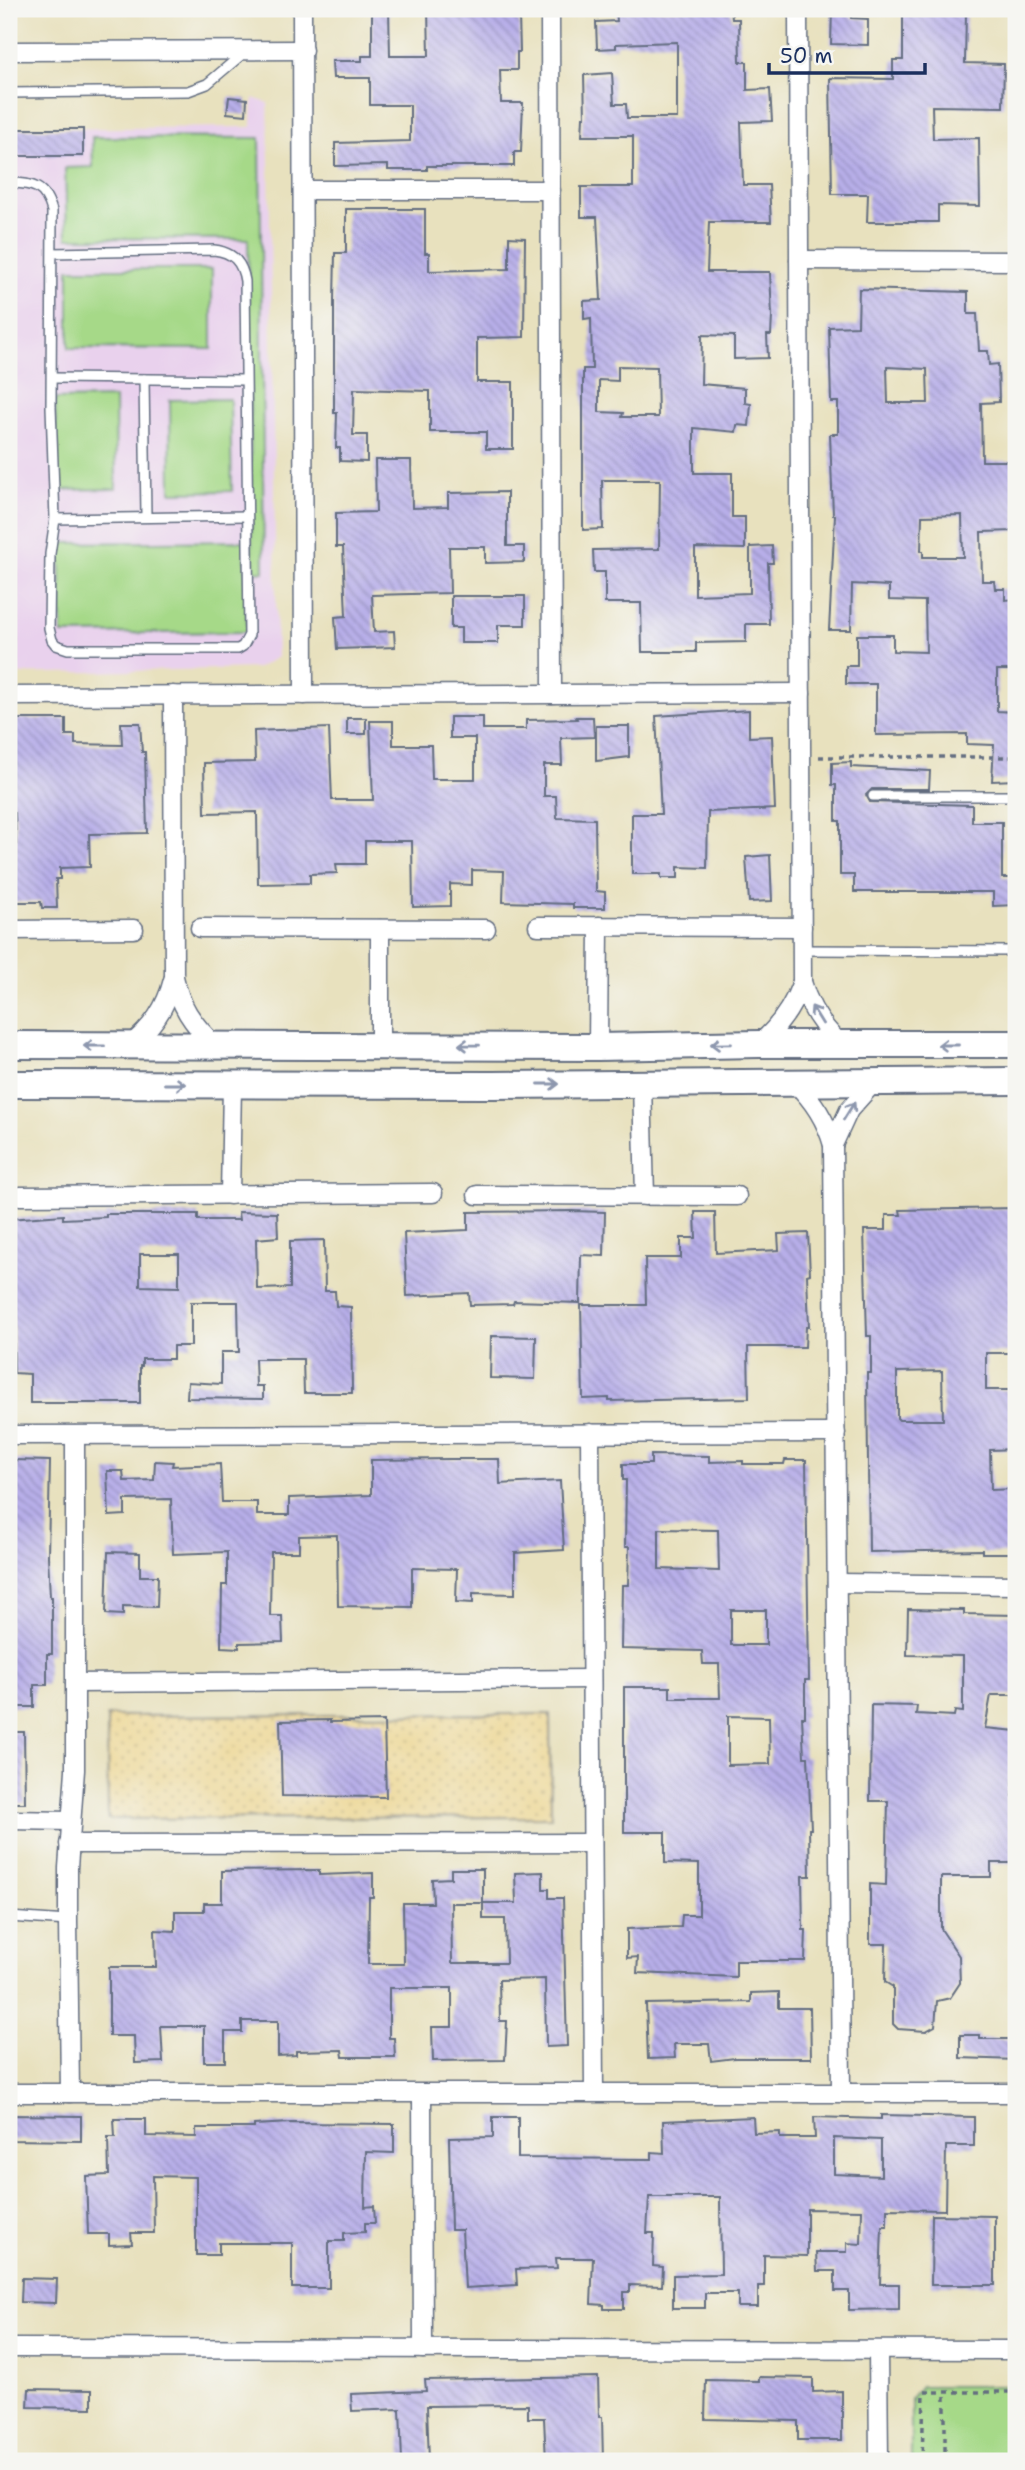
<svg xmlns="http://www.w3.org/2000/svg" width="1025" height="2470" font-family="'Shantell Sans',sans-serif">
<style>
.built{fill:#e9d1ed;fill-rule:evenodd}
.green{fill:#a6d988;stroke:#608473;stroke-width:2}
.sand{fill:url(#sand-dots);stroke:#84847e;stroke-width:2}
.building{fill:url(#building-back-hatch);fill-rule:evenodd}
.lines{fill:none;stroke-linecap:round;stroke-linejoin:round}
.service-casing{stroke:#636d80;stroke-width:12}
.minor-casing{stroke:#636d80;stroke-width:21}
.secondary-casing{stroke:#636d80;stroke-width:30}
.path{stroke:#636d80;stroke-width:3.5;stroke-dasharray:5 5;stroke-linecap:butt}
.service{stroke:#fff;stroke-width:9}
.minor{stroke:#fff;stroke-width:18}
.secondary{stroke:#fff;stroke-width:26}
.oneway{stroke:#8d97ae}
</style>
<defs>
<pattern id="sand-dots" width="8" height="8" patternUnits="userSpaceOnUse" patternTransform="scale(1.75)"><rect width="8" height="8" fill="#eeda9e"/><path d="M2 2h.1M6 6h.1" fill="none" stroke="#ccbb8a" stroke-width="1.8" stroke-linecap="round"/></pattern>
<pattern id="building-back-hatch" width="6" height="6" patternUnits="userSpaceOnUse" patternTransform="scale(1.75)"><rect width="6" height="6" fill="#b8afe9"/><path d="M-1 5l2 2M0 0l6 6M5-1l2 2" fill="none" stroke="#958fc0"/></pattern>
</defs>
<rect width="100%" height="100%" fill="#f6f6f2"/>
<filter id="ink" filterUnits="userSpaceOnUse"><feTurbulence type="fractalNoise" baseFrequency=".0143" numOctaves="2"/><feDisplacementMap in="SourceGraphic" scale="14" xChannelSelector="R" yChannelSelector="G"/><feConvolveMatrix kernelMatrix="1 2 1 2 8 2 1 2 1" color-interpolation-filters="sRGB"/></filter>
<filter id="wash" filterUnits="userSpaceOnUse"><feTurbulence type="fractalNoise" baseFrequency=".00686" numOctaves="4" result="noise"/><feDisplacementMap in="SourceGraphic" scale="28" xChannelSelector="R" yChannelSelector="G"/><feGaussianBlur stdDeviation="1.57" result="paint"/><feColorMatrix in="noise" values="0 0 0 0 0 0 0 0 0 0 0 0 0 0 0 0 0 1.4 0 .05"/><feComposite in="paint" operator="in"/></filter>
<g filter="url(#wash)">
<rect width="100%" height="100%" fill="#e8e1be"/>
<path class="built" d="M253 98 268 103 277 657 258 668 9 674V129L252 127ZM92 137 260 139 252 571 248 239 67 238 65 169 93 167Z"/>
<g class="green">
<path d="M92 137 260 138 264 572 252 571 248 239 67 238 65 168 93 167Z"/>
<path d="M69 269H212V349L69 348Z"/>
<path d="M115 398 116 489 57 490 55 399Z"/>
<path d="M230 399 232 491 171 492 170 400Z"/>
<path d="M245 541 247 632 62 634 60 543Z"/>
<path d="M921 2386H1016V2461H911V2398Z"/>
</g>
<g class="sand">
<path d="M16 569 17 666H9V570Z"/>
<path d="M550 1714 551 1817 108 1819 107 1716Z"/>
</g>
<g id="blocks">
<g class="building">
<path d="M372 9H389L390 56H429L428 9H481V14L519 15 520 52H517V70H500L501 103H523L521 152H514V166H427V170H388V165L335 166V143L410 141V105H370V78H333L332 61H362V56H372Z"/>
<path d="M616 9H731L732 19H739L740 62H747V90L770 89 772 121 741 122 743 185H769L771 222H709L707 272H770L772 316 771 335H767L768 358 734 359V336L702 335 701 384 745 388V403L751 404 749 426 737 425 736 432 694 428V473H732V517H745V549L695 548V595L750 593V547L772 546 773 563H768L769 624H746V642L696 643V652H642L641 603H605V572H594L593 550 659 549 660 480H602L603 529 583 530V369H592L591 318 584 319V301L601 300 597 217H581V187H633V136H582L583 117H585L584 75 612 73 614 104H626L627 118H677V42L616 44V48L597 49 596 22 617 21ZM618 366 657 367 658 417H622L623 413 599 412V380L618 381Z"/>
<path d="M832 9H851V18L868 19V45L831 44Z"/>
<path d="M911 10 966 12 965 63 1004 64 1003 107 932 106 933 139 979 138 980 206 938 205V222H867L868 194H832L830 78 893 79V60H903V13L911 12Z"/>
<path d="M229 97 247 99 246 115 227 113Z"/>
<rect x="9" y="129" width="74" height="27"/>
<path d="M346 209H425V253H429V271L509 269V237L525 238 524 337 477 338V382H513V449H486V432H430V391L354 389 353 435H367V462L340 461V448H336L337 413H334V301L335 253H346Z"/>
<path d="M859 289 968 292V314H977L979 351H988L989 365 998 364 999 402 981 403 982 461H1016V531L981 532 982 581H994L995 589H1005V600L1016 599V670H997V711L1016 712V780L992 781 994 745 967 744V734L876 735V684H846V666H857V635H893V651L926 652 925 601 889 600V586L852 584 851 630H829L835 515H833L830 434H838V402H831L829 327 858 326ZM887 367 927 369 928 403H888ZM962 515 963 557H923V551H921L922 516Z"/>
<path d="M375 460H411L412 508 448 507V493L507 492V546H524V562L485 563V547H449L450 593 372 595 374 632 394 631 395 647 337 649 335 617 346 616 343 547H336V513L376 512Z"/>
<path d="M451 596H525V625H498V643H461V628H451Z"/>
<path d="M749 710V737L772 736 775 809 708 812 707 868 678 867V878H661V874H632V814H661L656 716Z"/>
<path d="M450 717H483V729H526V720L577 719 576 717H593L594 737 561 738 562 765H544V796H556L557 818 595 819 596 891 605 892V908H573V904L503 902 504 871 472 870V885L450 884V906L413 907 412 841H365V864H336L337 873 310 874V883L258 884 257 812 205 813 204 763 255 762 254 731 329 728 332 800H373L370 721H393V745H431L432 779H475V738H450Z"/>
<rect x="347" y="718" width="19" height="16"/>
<path d="M9 719H66V735H75V744L122 745 121 723H140L142 752H145L147 833 89 834 90 867 60 868V879H56L57 908H42L41 902H9V883L15 884 16 840 15 813H9Z"/>
<path d="M596 726H629V757L596 761Z"/>
<path d="M851 762V767L930 771 929 789H872L866 795 870 802 972 805V822H1002V878H1016V905L993 906V892H854V875H840V821H836V785H832V763Z"/>
<path d="M770 855 772 901 749 902 746 857Z"/>
<path d="M1016 1208V1353H986V1390H1016L1015 1449 990 1450 991 1490 1016 1489V1553H982V1550L869 1552 867 1373H871V1336H867L864 1230H886V1215H901L900 1210ZM942 1371 943 1420H899L897 1418V1372Z"/>
<path d="M571 1211 605 1212 604 1256 581 1255 580 1303 514 1301 513 1304 470 1305 469 1293 407 1296 404 1233 468 1230V1212Z"/>
<path d="M238 1212 277 1213 278 1237 256 1239 257 1289 290 1288V1241L324 1240 325 1291H335L336 1306 351 1307 352 1393H304L303 1359H255L256 1386H263V1399L187 1398 188 1382 221 1384V1352H239L238 1302H191V1346H173V1359H142V1366H140V1403H30V1374L14 1373 13 1308H11L12 1265 9 1219 63 1215V1219L106 1217V1214H198V1220H239ZM140 1254H179V1287L140 1286Z"/>
<path d="M695 1212H715L716 1253 779 1250 778 1234 808 1233 810 1274 807 1275 809 1327H806L805 1347H748L749 1398 609 1401V1398L583 1399 581 1305H646L645 1258H681V1238H696Z"/>
<path d="M491 1336 536 1337 535 1379 490 1378Z"/>
<path d="M651 1455 709 1456V1462L743 1461V1464H784L785 1460H806L809 1680H805V1717H802L804 1757H808L811 1829H809L810 1876H802L803 1930H806L805 1961H736V1977L637 1973 638 1957 627 1958V1929L681 1927 682 1915H699V1864L665 1863V1832H624V1687H670V1698H720L719 1664H703L702 1651 621 1649 622 1585H628L629 1547H625L626 1480H623V1464H651ZM659 1529 718 1530 719 1571 659 1569ZM731 1610H766V1645H731ZM728 1716 769 1717 770 1764 728 1765Z"/>
<path d="M450 1459H499L500 1484 560 1481 564 1550 515 1553V1594L473 1593V1603L456 1602 457 1569 412 1568V1607L338 1606 337 1535 299 1536V1552H271L270 1616H282L283 1642 239 1643V1648L221 1647 222 1585H227V1552L173 1554 171 1499 125 1500V1515L109 1516 107 1471H123L124 1481 154 1480 155 1461 173 1462 172 1466 220 1464 222 1502H257V1515H289V1498L371 1495V1460Z"/>
<path d="M14 1460 50 1461 48 1556 50 1597H52V1654H47V1685H34V1707H9V1525H13Z"/>
<path d="M108 1552 140 1553V1576H158L157 1607 123 1606V1615L106 1614Z"/>
<path d="M908 1609 964 1610V1614L1016 1615V1695H991L985 1728 1016 1731 1013 1796H1016V1863H991V1877H941V1929L959 1956 960 1983 950 1998 937 2001 935 2026 926 2031 898 2029 893 2024V1987L885 1982 886 1944H870V1884L886 1885 888 1801H870L871 1705 917 1706 916 1714 954 1716 955 1711 963 1712V1656L907 1655Z"/>
<path d="M330 1720V1722L384 1721 386 1797 282 1796 280 1721Z"/>
<path d="M9 1732H24L25 1803H9Z"/>
<path d="M451 1869H483V1903H516L515 1873 543 1872V1889H549V1898H563L567 2046 546 2047 545 1979 499 1980 500 2021H507L505 2060 433 2061 432 2027H452V1988H389V2038H394L395 2057H343L342 2050 296 2051V2055L278 2056V2021H242V2032H225V2062H204V2026H161L163 2062 135 2063 134 2036H109V1967H156L155 1930 175 1931V1911H204V1903H222V1871L319 1870V1875L373 1873V1897H369L368 1964H404L403 1903H433L432 1879 451 1878ZM451 1903H483V1919H505L506 1963H452Z"/>
<path d="M779 1992V2008H810L811 2058H735L711 2061 709 2044H674L675 2058 648 2059 646 2004 751 2002V1993Z"/>
<path d="M960 2035H979V2039H1016V2060L960 2058Z"/>
<path d="M9 2115 81 2116V2141L9 2140Z"/>
<path d="M881 2115 974 2117V2146H946L945 2210 887 2209V2226H882L880 2284H899V2309L849 2310V2291H835V2271H817L816 2252H847V2243L861 2244 862 2210 807 2209V2256L764 2255V2286H758V2307H738V2293H705V2308H673V2275L721 2274 720 2197H649L647 2233H654L653 2266 663 2267 662 2286 630 2285V2292H624V2309H604V2305L591 2304 593 2258H556L557 2268 516 2269 517 2285 465 2288 462 2230H451L449 2138 493 2137V2117H518V2158L652 2159V2152L664 2153 663 2121 753 2117 754 2133 780 2132V2138H815L814 2117 881 2119ZM834 2138 881 2140V2176L834 2174Z"/>
<path d="M114 2119H146V2136L196 2137V2128H254V2125L291 2123 394 2124V2153L366 2152 365 2207 374 2206 375 2223H365V2232L344 2233V2241H329V2288H292V2243H219V2255H196V2177L153 2176 154 2233H131L132 2244 109 2245V2234H88L86 2176 109 2175 108 2137H115Z"/>
<path d="M932 2215 995 2216V2285H931Z"/>
<path d="M22 2278 57 2279 56 2303 21 2302Z"/>
<path d="M598 2377 599 2417H602L603 2461H546L544 2418H528V2405L427 2406 429 2461H402L400 2409 352 2411 351 2394 426 2391 425 2380Z"/>
<path d="M759 2377 813 2378V2392L842 2391V2440H798V2421L705 2419 706 2380 759 2381Z"/>
<path d="M29 2389 92 2390V2408L28 2407Z"/>
</g>
</g>
</g>
<g filter="url(#ink)">
<use href="#blocks" fill-opacity="0" stroke="#636d80" stroke-width="2"/>
<g class="lines">
<g class="service-casing">
<g id="service">
<path d="M9 93 188 91 207 84 246 51"/>
<path d="M9 183C33 183 45 186 52 211L51 407 55 519 50 554 49 628 52 640 56 645 68 649H238L243 646 249 635 245 281C242 262 233 252 214 250L52 253"/>
<path d="M53 378 245 380"/>
<path d="M144 379 146 516"/>
<path d="M55 519 247 516"/>
<path d="M873 796H1016"/>
<path d="M802 950 1016 951"/>
<path d="M9 1917 68 1921"/>
</g>
</g>
<g class="minor-casing">
<g id="minor">
<path d="M302 9 304 695"/>
<path d="M550 9 552 694"/>
<path d="M798 9 802 982C809 1007 821 1026 841 1044"/>
<path d="M9 51 303 50"/>
<path d="M303 190H551"/>
<path d="M799 260 1016 261"/>
<path d="M173 695 174 977C180 1005 192 1024 214 1044"/>
<path d="M9 696 801 693"/>
<path d="M538 926 802 927"/>
<path d="M200 928 486 929"/>
<path d="M9 930 134 929"/>
<path d="M380 1044V929"/>
<path d="M759 1044C780 1026 793 1007 802 982"/>
<path d="M129 1046C152 1028 166 1008 173 980"/>
<path d="M598 1047 599 926"/>
<path d="M795 1083C814 1101 826 1120 833 1145L841 2091"/>
<path d="M642 1084 645 1196"/>
<path d="M833 1145 849 1110 874 1082"/>
<path d="M230 1195 232 1085"/>
<path d="M477 1195 737 1196"/>
<path d="M20 1196 433 1193"/>
<path d="M590 1433 594 2092"/>
<path d="M9 1435 836 1433"/>
<path d="M837 1583 1016 1585"/>
<path d="M75 1683 591 1679"/>
<path d="M9 1820 71 1821"/>
<path d="M69 1844 592 1843"/>
<path d="M9 2093H1016"/>
<path d="M70 2093 68 1921V1868L75 1770V1435"/>
<path d="M422 2094 423 2349"/>
<path d="M9 2348 1016 2350"/>
<path d="M878 2351 879 2461"/>
</g>
</g>
<g class="secondary-casing">
<g id="secondary">
<path d="M9 1045 598 1047 759 1044H1016"/>
<path d="M9 1084 493 1085 1016 1081"/>
</g>
</g>
<g class="path">
<path d="M819 757H1016"/>
<path d="M922 2461 924 2392H1016"/>
<path d="M945 2461V2392"/>
</g>
<use href="#service" class="service"/>
<use href="#minor" class="minor"/>
<use href="#secondary" class="secondary"/>
</g>
<defs><path id="oneway-shaft" d="M-6 0H5M1.5-3L5.5 0L1.5 3" fill="none" stroke-width="1.6" stroke-linecap="round" stroke-linejoin="round" transform="scale(1.75)"/></defs>
<g class="oneway">
<use href="#oneway-shaft" transform="translate(817 1015) rotate(-122)"/>
<use href="#oneway-shaft" transform="translate(721 1044) rotate(179)"/>
<use href="#oneway-shaft" transform="translate(469 1045) rotate(-179)"/>
<use href="#oneway-shaft" transform="translate(948 1045) rotate(-180)"/>
<use href="#oneway-shaft" transform="translate(94 1046) rotate(-180)"/>
<use href="#oneway-shaft" transform="translate(175 1084)"/>
<use href="#oneway-shaft" transform="translate(549 1084)"/>
<use href="#oneway-shaft" transform="translate(849 1111) rotate(-58)"/>
</g>
</g>
<rect width="1025" height="2470" fill="none" stroke="#f6f6f2" stroke-width="35"/>
<path d="M769 63v10h156v-10" fill="none" stroke="#1b2f5e" stroke-width="3.5"/>
<text x="780" y="63" font-size="21" fill="#1b2f5e" stroke="#f6f6f2" stroke-width="5" paint-order="stroke">50 m</text>
</svg>
